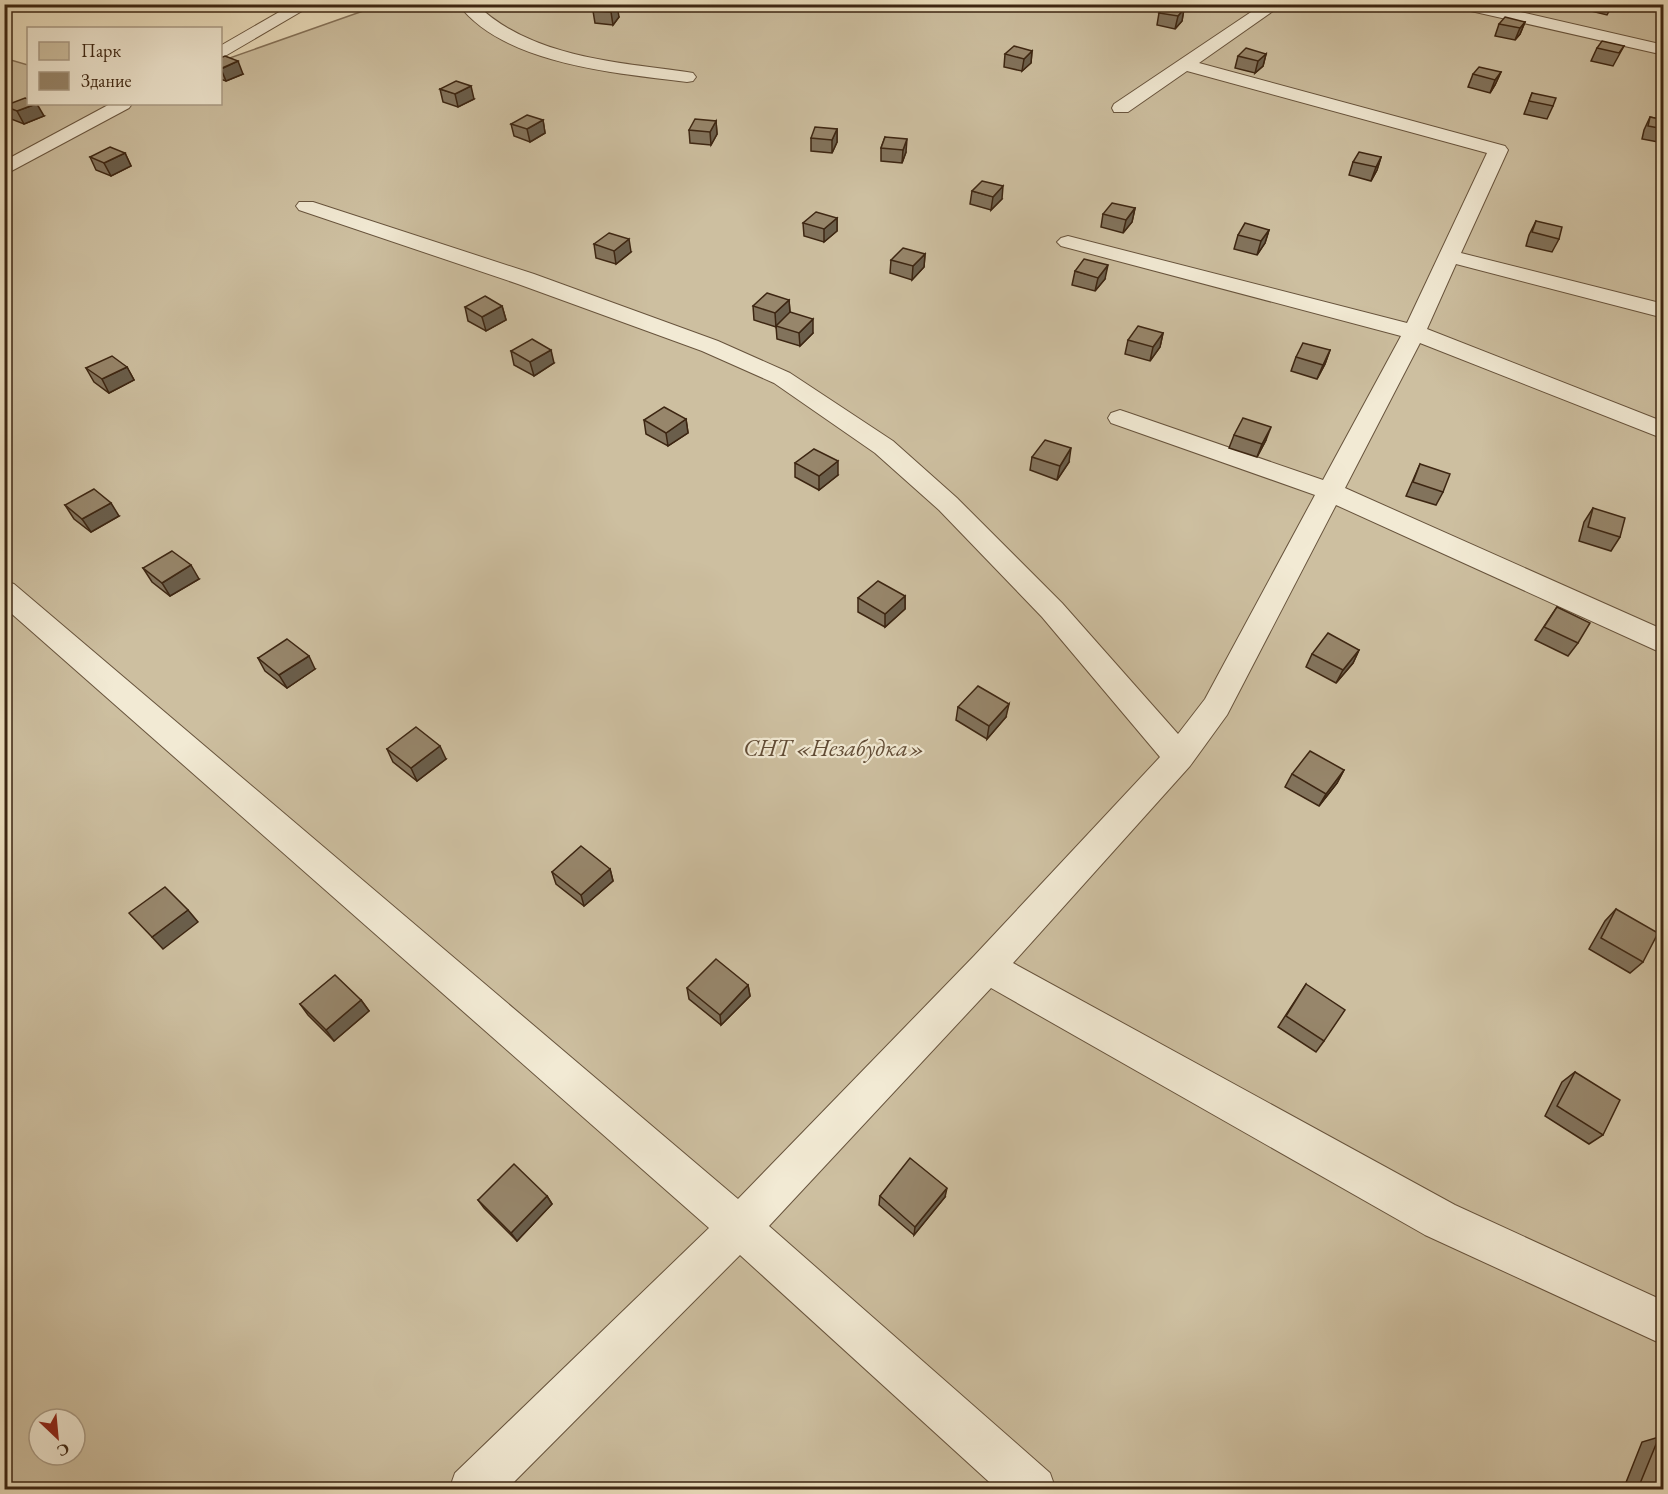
<svg xmlns="http://www.w3.org/2000/svg" width="1668" height="1494" font-family="'EB Garamond',serif">
<style>
.green{fill:#cdbfa0;stroke:#857259;stroke-width:1.5;fill-rule:evenodd}
.lines{fill:none;stroke-linecap:round;stroke-linejoin:round}
.lane-casing{stroke:#68543d;stroke-width:2}
.lane{fill:#f2ead4;fill-rule:evenodd}
.wall{fill:#82735c;stroke:#3d2612;stroke-width:1.5}
.shaded-wall{fill:#6a5e4b;stroke:#3d2612;stroke-width:1.5}
.building{fill:#97866b;stroke:#3d2612;stroke-width:1.5}
.labels{text-anchor:middle;dominant-baseline:central;stroke-width:4.5;stroke-linejoin:round;paint-order:stroke}
.park-label{font-size:24px;font-style:italic;fill:#614c36;stroke:#f2ead4}
</style>
<rect width="100%" height="100%" fill="#ebdebd"/>
<filter id="stains"><feTurbulence type="fractalNoise" baseFrequency=".00333" numOctaves="4"/><feColorMatrix values="0 0 0 0 .2 0 0 0 0 .09 0 0 0 0 .02 0 0 0 .5 -.17"/></filter>
<radialGradient id="worn" r=".72"><stop offset=".6" stop-color="#630" stop-opacity="0"/><stop offset="1" stop-color="#630" stop-opacity=".3"/></radialGradient>
<path class="green" d="M380 5H1663V1489H5L4 58 28 65V104H220L221 61ZM39 1419H75V1455H39Z"/>
<g class="lines">
<g class="lane-casing">
<g id="lane">
<path d="M293 4H314L220 59V46Z"/>
<path d="M458 4H476C530 57 616 62 687 72L693 73 696 77 693 81 687 82C617 73 504 65 458 4Z"/>
<path d="M1263 4H1283L1199 63 1505 146 1508 150 1461 253 1664 304V318L1456 264 1427 329 1664 422V439L1420 343 1345 488 1664 630V654L1336 505 1227 715 1190 766 1013 963 1455 1205 1664 1301V1345L1425 1235 991 988 769 1226 1050 1473 1056 1490H998L740 1255 506 1490H449L455 1473 709 1228 4 607V581L14 584 738 1199 974 956 1160 757 1042 617 939 510 875 453 774 383 702 351 518 284 299 210 296 206 299 202H313L534 274 718 341 790 373 893 441 957 498 1062 603 1178 734 1205 699 1315 495 1111 423 1108 418 1111 413 1120 410 1129 413 1323 480 1401 336 1061 246 1057 242 1061 238 1068 236 1407 323 1487 153 1187 71 1128 112H1114L1112 108 1114 104Z"/>
<path d="M1454 4H1486L1664 45V55L1462 9Z"/>
<path d="M110 104H132L129 108 4 175V161Z"/>
</g>
</g>
<use href="#lane" class="lane"/>
</g>
<g class="wall">
<path d="M598 4 619 17 613 25 595 23 593 11Z"/>
<path d="M1589 4H1613L1607 15 1587 10Z"/>
<path d="M1184 9 1182 21 1175 29 1157 25 1159 13Z"/>
<path d="M1525 22 1520 34 1515 40 1495 36 1499 24Z"/>
<path d="M1624 46 1613 66 1591 61 1597 48Z"/>
<path d="M1032 51 1031 63 1022 71 1004 67 1005 54Z"/>
<path d="M1266 54 1263 66 1255 73 1235 68 1238 56Z"/>
<path d="M220 58 243 74 226 81 220 79Z"/>
<path d="M1501 72 1495 85 1490 93 1468 87 1473 74Z"/>
<path d="M440 89 474 99 458 107 443 102Z"/>
<path d="M1532 93 1553 106 1547 119 1524 114Z"/>
<path d="M4 106 44 116 24 124 11 119Z"/>
<path d="M1650 117 1664 120V143L1642 139 1644 130Z"/>
<path d="M543 120 545 133 530 142 514 136 511 124Z"/>
<path d="M716 121 717 134 711 145 690 143 689 130Z"/>
<path d="M837 129V142L832 153 811 151V138Z"/>
<path d="M885 137 906 152 902 163 881 161V148Z"/>
<path d="M125 153 131 166 111 176 96 170 90 157Z"/>
<path d="M1381 157 1377 170 1371 181 1349 175 1353 162Z"/>
<path d="M972 191 1002 199 991 210 970 204Z"/>
<path d="M1135 208 1132 222 1123 233 1101 227 1103 214Z"/>
<path d="M837 218V231L824 242 804 236 803 223Z"/>
<path d="M1536 221 1559 239 1552 252 1526 246 1529 235Z"/>
<path d="M1269 230 1265 243 1257 255 1234 249 1238 235Z"/>
<path d="M594 244 631 252 616 264 596 258Z"/>
<path d="M925 254 924 267 912 280 890 273 891 260Z"/>
<path d="M1075 271 1105 279 1095 291 1072 285Z"/>
<path d="M789 300 790 312 813 333 800 346 777 339 776 326V327L754 320 753 306Z"/>
<path d="M502 306 506 320 486 331 468 321 465 307Z"/>
<path d="M1163 333 1160 347 1150 361 1125 354 1128 340Z"/>
<path d="M1330 350 1325 364 1317 379 1291 371 1296 357Z"/>
<path d="M511 351 554 363 534 376 514 365Z"/>
<path d="M127 367 134 380 109 393 94 382 86 368Z"/>
<path d="M686 419 688 433 668 446 646 434 644 420Z"/>
<path d="M1234 435 1266 440 1257 457 1229 448Z"/>
<path d="M1032 457 1069 462 1057 480 1030 470Z"/>
<path d="M795 463 838 475 819 490 795 477Z"/>
<path d="M1420 464 1443 492 1436 505 1406 496Z"/>
<path d="M65 505 119 516 91 532 74 519Z"/>
<path d="M1593 508 1620 537 1611 551 1579 541 1584 522Z"/>
<path d="M143 568 199 579 170 596 152 582Z"/>
<path d="M905 596V609L885 627 858 612V598Z"/>
<path d="M1557 607 1578 643 1568 656 1535 640Z"/>
<path d="M1359 650 1353 663 1336 683 1306 667 1312 654Z"/>
<path d="M258 658 315 669 287 688 265 671Z"/>
<path d="M958 707 1006 717 987 739 956 720Z"/>
<path d="M387 749 446 759 417 781 393 762Z"/>
<path d="M1344 770 1337 783 1319 806 1285 787 1292 774Z"/>
<path d="M610 869 613 881 584 906 556 884 552 872Z"/>
<path d="M1616 909 1643 962 1630 973 1589 949 1605 921Z"/>
<path d="M1306 984 1324 1041 1316 1052 1278 1027Z"/>
<path d="M748 985 750 996 721 1025 689 999 687 988Z"/>
<path d="M361 1000 369 1011 334 1041 308 1015 300 1004Z"/>
<path d="M1575 1072 1603 1135 1589 1144 1545 1116 1562 1082Z"/>
<path d="M547 1196 552 1204 517 1241 484 1208 478 1200Z"/>
<path d="M880 1196 945 1197 914 1235 879 1205Z"/>
<path d="M1659 1437 1664 1490H1623L1642 1442Z"/>
</g>
<g class="shaded-wall">
<path d="M617 5 619 17 613 25 611 12Z"/>
<path d="M1184 9 1182 21 1175 29 1178 16Z"/>
<path d="M1525 22 1520 34 1515 40 1520 28Z"/>
<path d="M1032 51 1031 63 1022 71 1024 59Z"/>
<path d="M1266 54 1263 66 1255 73 1258 61Z"/>
<path d="M238 61 243 74 226 81 221 69Z"/>
<path d="M1501 72 1495 85 1490 93 1495 80Z"/>
<path d="M471 86 474 99 458 107 455 94Z"/>
<path d="M36 104H37L44 116 24 124 17 111Z"/>
<path d="M543 120 545 133 530 142 527 129Z"/>
<path d="M716 121 717 134 711 145 710 132Z"/>
<path d="M837 129V142L832 153V140Z"/>
<path d="M907 139 906 152 902 163 903 150Z"/>
<path d="M125 153 131 166 111 176 104 163Z"/>
<path d="M1381 157 1377 170 1371 181 1376 167Z"/>
<path d="M1003 186 1002 199 991 210 993 197Z"/>
<path d="M1135 208 1132 222 1123 233 1126 220Z"/>
<path d="M837 218V231L824 242V229Z"/>
<path d="M1269 230 1265 243 1257 255 1261 241Z"/>
<path d="M629 239 631 252 616 264 614 251Z"/>
<path d="M925 254 924 267 912 280 913 266Z"/>
<path d="M1108 265 1105 279 1095 291 1098 278Z"/>
<path d="M789 300 790 313 776 327 775 313Z"/>
<path d="M502 306 506 320 486 331 482 317Z"/>
<path d="M813 319V333L800 346 799 333Z"/>
<path d="M1163 333 1160 347 1150 361 1153 347Z"/>
<path d="M551 350 554 363 534 376 530 362Z"/>
<path d="M1330 350 1325 364 1317 379 1323 365Z"/>
<path d="M127 367 134 380 109 393 102 379Z"/>
<path d="M686 419 688 433 668 446 666 433Z"/>
<path d="M1271 427 1266 440 1257 457 1262 444Z"/>
<path d="M1071 448 1069 462 1057 480 1060 466Z"/>
<path d="M838 461V475L819 490V476Z"/>
<path d="M111 503 119 516 91 532 82 519Z"/>
<path d="M191 565 199 579 170 596 162 583Z"/>
<path d="M905 596V609L885 627V614Z"/>
<path d="M1359 650 1353 663 1336 683 1343 670Z"/>
<path d="M309 656 315 669 287 688 279 675Z"/>
<path d="M1009 704 1006 717 987 739 989 726Z"/>
<path d="M440 746 446 759 417 781 411 768Z"/>
<path d="M1344 770 1337 783 1319 806 1326 794Z"/>
<path d="M610 869 613 881 584 906 581 895Z"/>
<path d="M188 910 198 922 163 949 152 937Z"/>
<path d="M748 985 750 996 721 1025 720 1015Z"/>
<path d="M361 1000 369 1011 334 1041 326 1030Z"/>
<path d="M947 1188 945 1197 914 1235 915 1227Z"/>
<path d="M547 1196 552 1204 517 1241 511 1233Z"/>
</g>
<g class="building">
<path d="M598 4H616L617 5 611 12 593 11Z"/>
<path d="M1166 5 1184 9 1178 16 1159 13Z"/>
<path d="M1505 17 1525 22 1520 28 1499 24Z"/>
<path d="M1602 41 1624 46 1619 53 1597 48Z"/>
<path d="M1014 46 1032 51 1024 59 1005 54Z"/>
<path d="M1246 48 1266 54 1258 61 1238 56Z"/>
<path d="M225 56 238 61 220 69V58Z"/>
<path d="M1479 67 1501 72 1495 80 1473 74Z"/>
<path d="M456 81 471 86 455 94 440 89Z"/>
<path d="M1532 93 1556 98 1553 106 1529 101Z"/>
<path d="M25 98 28 99V104H36L17 111 4 106Z"/>
<path d="M527 115 543 120 527 129 511 124Z"/>
<path d="M1650 117 1664 120V129L1648 126Z"/>
<path d="M695 119 716 121 710 132 689 130Z"/>
<path d="M815 127 837 129 832 140 811 138Z"/>
<path d="M885 137 907 139 903 150 881 148Z"/>
<path d="M110 147 125 153 104 163 90 157Z"/>
<path d="M1359 152 1381 157 1376 167 1353 162Z"/>
<path d="M982 181 1003 186 993 197 972 191Z"/>
<path d="M1112 203 1135 208 1126 220 1103 214Z"/>
<path d="M816 212 837 218 824 229 803 223Z"/>
<path d="M1536 221 1562 227 1559 239 1532 232Z"/>
<path d="M1245 223 1269 230 1261 241 1238 235Z"/>
<path d="M609 233 629 239 614 251 594 244Z"/>
<path d="M903 248 925 254 913 266 891 260Z"/>
<path d="M1084 259 1108 265 1098 278 1075 271Z"/>
<path d="M767 293 789 300 775 313 753 306Z"/>
<path d="M485 296 502 306 482 317 465 307Z"/>
<path d="M790 312 813 319 799 333 776 326Z"/>
<path d="M1138 326 1163 333 1153 347 1128 340Z"/>
<path d="M532 339 551 350 530 362 511 351Z"/>
<path d="M1303 343 1330 350 1323 365 1296 357Z"/>
<path d="M112 356 127 367 102 379 86 368Z"/>
<path d="M664 407 686 419 666 433 644 420Z"/>
<path d="M1243 418 1271 427 1262 444 1234 435Z"/>
<path d="M1045 440 1071 448 1060 466 1032 457Z"/>
<path d="M814 449 838 461 819 476 795 463Z"/>
<path d="M1420 464 1450 474 1443 492 1413 482Z"/>
<path d="M94 489 111 503 82 519 65 505Z"/>
<path d="M1593 508 1625 518 1620 537 1588 527Z"/>
<path d="M172 551 191 565 162 583 143 568Z"/>
<path d="M878 581 905 596 885 614 858 598Z"/>
<path d="M1557 607 1590 623 1578 643 1544 627Z"/>
<path d="M1328 633 1359 650 1343 670 1312 654Z"/>
<path d="M287 639 309 656 279 675 258 658Z"/>
<path d="M978 686 1009 704 989 726 958 707Z"/>
<path d="M416 727 440 746 411 768 387 749Z"/>
<path d="M1310 751 1344 770 1326 794 1292 774Z"/>
<path d="M581 846 610 869 581 895 552 872Z"/>
<path d="M165 887 188 910 152 937 129 913Z"/>
<path d="M1616 909 1658 933 1643 962 1601 938Z"/>
<path d="M716 959 748 985 720 1015 687 988Z"/>
<path d="M335 975 361 1000 326 1030 300 1004Z"/>
<path d="M1306 984 1345 1010 1324 1041 1286 1016Z"/>
<path d="M1575 1072 1620 1100 1603 1135 1557 1106Z"/>
<path d="M910 1158 947 1188 915 1227 880 1196Z"/>
<path d="M514 1164 547 1196 511 1233 478 1200Z"/>
<path d="M1659 1437 1664 1440V1490H1644L1639 1486Z"/>
</g>
<g class="labels">
<g class="park-label">
<text x="834" y="747">СНТ «Незабудка»</text>
</g>
</g>
<rect width="1668" height="1494" fill="none" stroke="#ebdebd" stroke-width="24"/>
<rect x="6" y="6" width="1656" height="1482" fill="none" stroke="#3d2612" stroke-width="3"/>
<rect x="12" y="12" width="1644" height="1470" fill="none" stroke="#3d2612" stroke-width="1.5"/>
<rect x="27" y="27" width="195" height="78" fill="#f2ead4" stroke="#aa9c86" stroke-width="1.5"/>
<rect x="39" y="42" width="30" height="18" fill="#cdbfa0" stroke="#aa9c86" stroke-width="1.5"/>
<text x="81" y="57" font-size="18" fill="#3d2612">Парк</text>
<rect x="39" y="72" width="30" height="18" fill="#97866b" stroke="#aa9c86" stroke-width="1.5"/>
<text x="81" y="87" font-size="18" fill="#3d2612">Здание</text>
<g transform="translate(57 1437) rotate(154)"><circle r="28" fill="#f2ead4" stroke="#aa9c86" stroke-width="1.5"/>
<path d="M0-4.5L10 22L0 15L-10 22Z" fill="#8f2418"/>
<text y="-9" font-size="16" font-weight="bold" text-anchor="middle" fill="#3d2612">С</text>
</g>
<rect width="100%" height="100%" filter="url(#stains)"/>
<rect width="100%" height="100%" fill="url(#worn)"/>
</svg>
